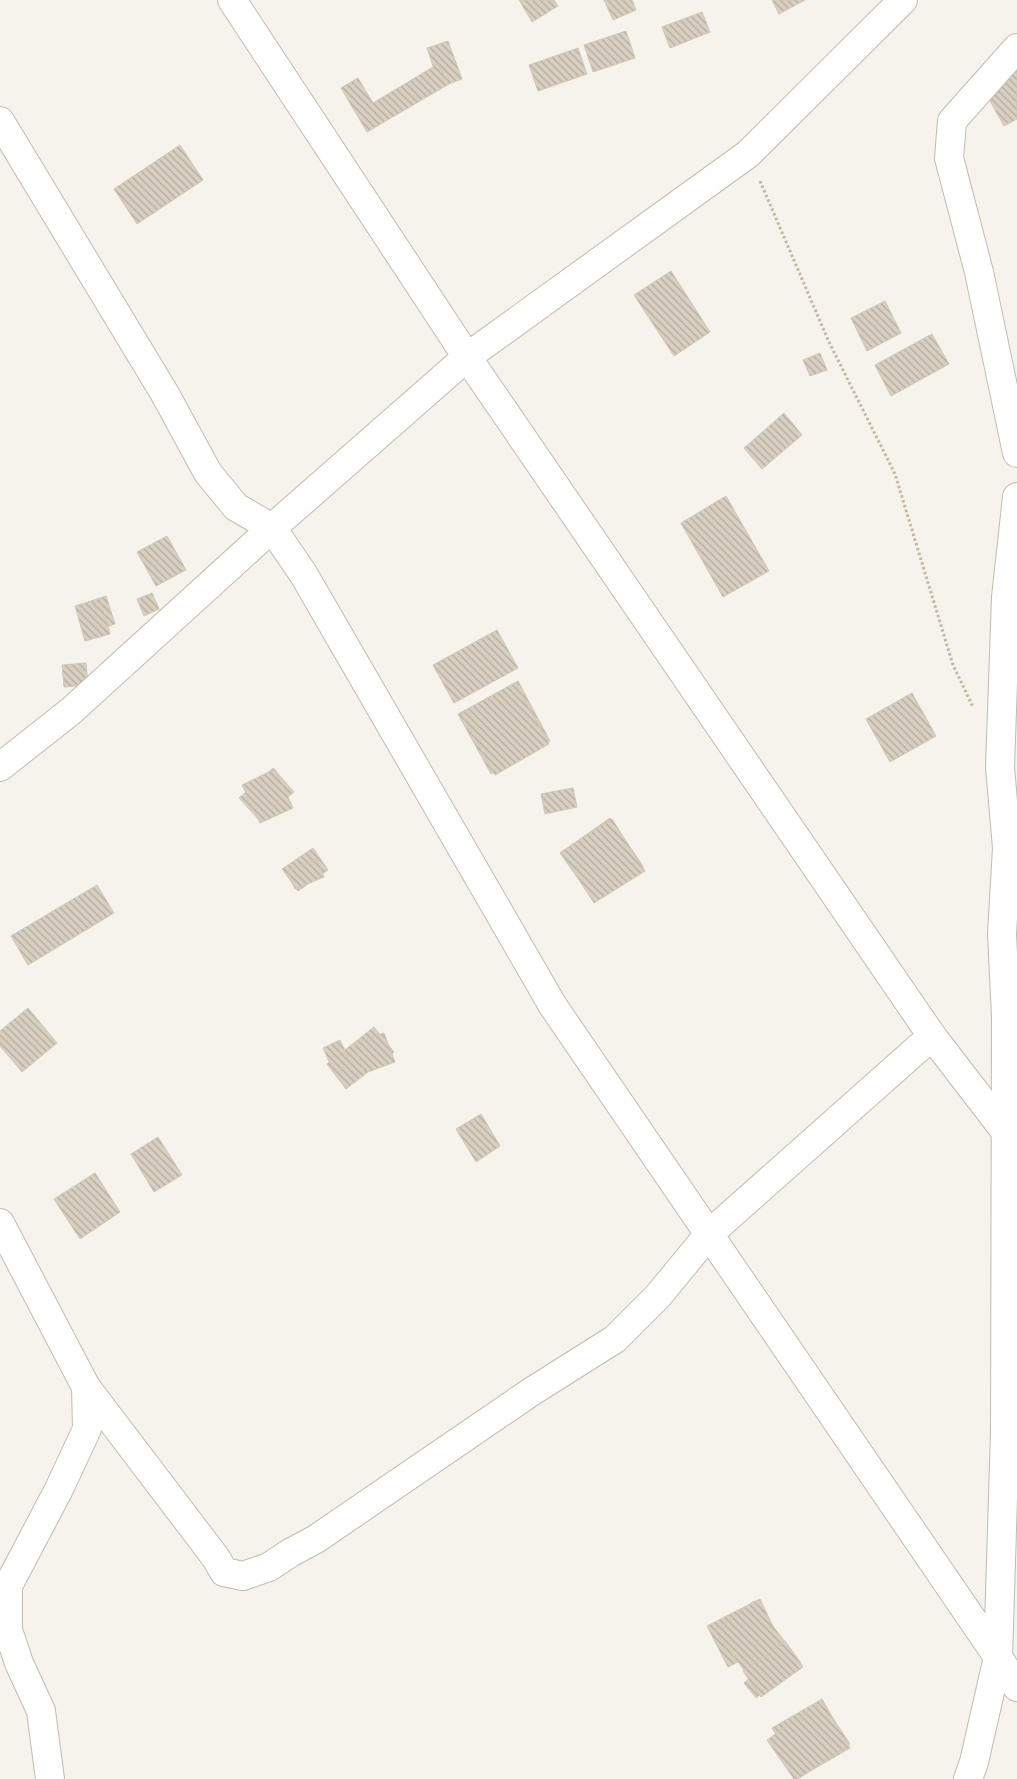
<svg xmlns="http://www.w3.org/2000/svg" width="1017" height="1779" font-family="'Sofia Sans Condensed',sans-serif">
<style>
.building{fill:url(#building-back-hatch);stroke:#d3c7b4}
.lines{fill:none;stroke-linecap:round;stroke-linejoin:round}
.minor-casing{stroke:#c2bbae;stroke-width:30}
.path{stroke:#c4b79f;stroke-width:3;stroke-dasharray:2.5 2.5;stroke-linecap:butt}
.minor{stroke:#fff;stroke-width:28}
</style>
<defs>
<pattern id="building-back-hatch" width="6" height="6" patternUnits="userSpaceOnUse" patternTransform="scale(1.25)"><rect width="6" height="6" fill="#d8cfc1"/><path d="M-1 5l2 2M0 0l6 6M5-1l2 2" fill="none" stroke="#b1aa9e"/></pattern>
</defs>
<rect width="100%" height="100%" fill="#f6f3ec"/>
<g class="building">
<path d="M519 0H554L558 6 532 22Z"/>
<path d="M604 0H632L636 10 613 20Z"/>
<path d="M772 0H805L779 14Z"/>
<path d="M702 12 710 32 670 48 662 27Z"/>
<path d="M626 31 635 58 593 72 584 45Z"/>
<path d="M448 41 462 79 440 87 427 48Z"/>
<path d="M578 48 587 74 538 91 529 65Z"/>
<path d="M1012 53 1017 62V119L1004 126 975 74Z"/>
<path d="M438 64 449 84 367 132 341 88 358 78 373 103Z"/>
<path d="M180 145 203 180 137 224 114 189Z"/>
<path d="M671 271 710 332 674 356 634 295Z"/>
<path d="M885 301 901 333 867 351 851 318Z"/>
<path d="M932 334 949 364 891 396 875 365Z"/>
<path d="M820 353 827 370 810 376 803 360Z"/>
<path d="M784 413 802 435 762 469 744 448Z"/>
<path d="M726 496 769 571 723 597 681 523Z"/>
<path d="M167 536 186 570 156 586 137 552Z"/>
<path d="M152 593 159 609 144 616 137 599Z"/>
<path d="M106 596 115 624 88 633 79 605Z"/>
<path d="M100 599 110 634 85 641 75 606Z"/>
<path d="M497 630 518 668 454 703 433 665Z"/>
<path d="M86 663 88 685 64 687 62 665Z"/>
<path d="M518 681 550 741 491 774 458 714Z"/>
<path d="M515 683 549 744 495 775 461 713Z"/>
<path d="M912 693 936 736 890 762 866 719Z"/>
<path d="M273 768 294 792 260 821 239 798Z"/>
<path d="M275 769 293 808 260 823 242 785Z"/>
<path d="M573 788 577 807 545 814 541 794Z"/>
<path d="M610 818 643 866 594 901 560 853Z"/>
<path d="M612 819 645 871 594 903 561 852Z"/>
<path d="M313 848 328 870 298 891 282 869Z"/>
<path d="M317 859 324 877 295 889 288 871Z"/>
<path d="M97 885 114 913 28 965 11 936Z"/>
<path d="M28 1008 57 1043 22 1072 0 1046V1031Z"/>
<path d="M374 1027 394 1052 346 1089 327 1064Z"/>
<path d="M384 1033 395 1062 365 1073 354 1044Z"/>
<path d="M340 1040 351 1063 334 1072 323 1048Z"/>
<path d="M481 1114 500 1146 476 1162 456 1129Z"/>
<path d="M158 1137 182 1175 154 1192 131 1154Z"/>
<path d="M95 1173 120 1212 80 1239 54 1199Z"/>
<path d="M760 1599 780 1641 728 1667 707 1626Z"/>
<path d="M754 1601 801 1663 756 1698 744 1683 750 1678 715 1631Z"/>
<path d="M785 1641 803 1667 761 1697 743 1671Z"/>
<path d="M822 1699 850 1748 800 1777 772 1728Z"/>
<path d="M822 1702 850 1744 798 1779H794L767 1740Z"/>
</g>
<g class="lines">
<g class="minor-casing">
<g id="minor">
<path d="M232 0 467 357 932 1036 1005 1131"/>
<path d="M1017 48 952 121 949 158 979 272 1017 453"/>
<path d="M0 121 165 394 208 473 236 507 272 528 304 575 553 1006 998 1657 1017 1687"/>
<path d="M0 767 71 711 272 528 467 357 748 154 903 0"/>
<path d="M0 1223 86 1387 216 1558 224 1572 243 1576 269 1567 290 1553 316 1539 531 1392 615 1339 658 1296 709 1234 932 1036"/>
<path d="M50 1779 41 1711 19 1663 8 1630V1586L59 1489 87 1429 86 1387"/>
<path d="M968 1779 974 1762 998 1657 1005 1433 1006 1017 1002 934 1007 848 1000 767 1006 597 1017 497"/>
</g>
</g>
<path class="path" d="M760 181 829 342 895 474 953 665 973 707"/>
<use href="#minor" class="minor"/>
</g>
</svg>
